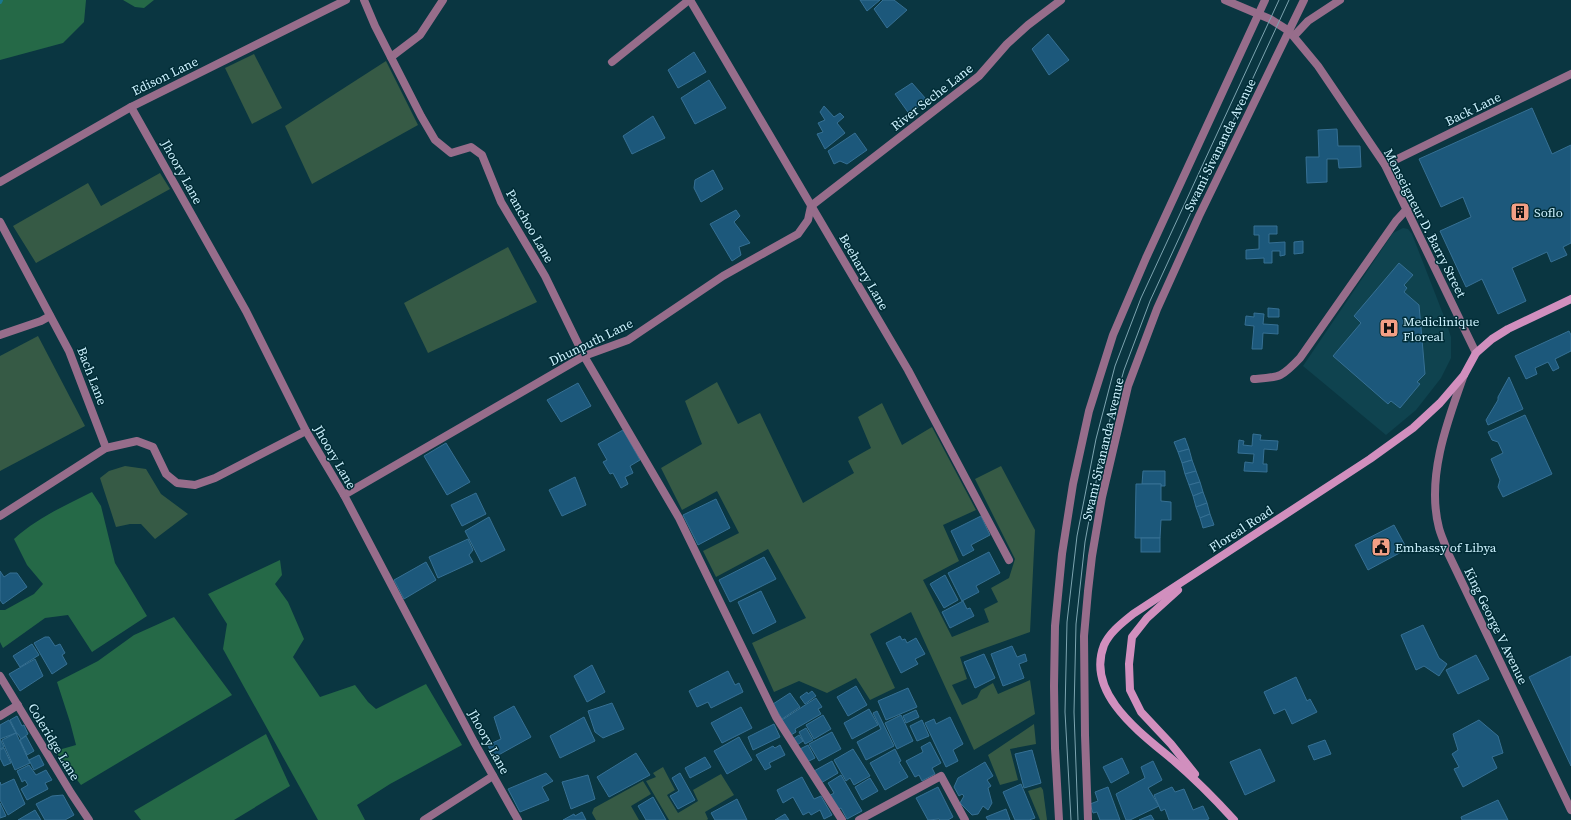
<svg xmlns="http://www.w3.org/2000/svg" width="1571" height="820" font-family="'Source Serif 4',serif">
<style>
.built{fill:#0f434f}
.green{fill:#365a45}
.forest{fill:#256947}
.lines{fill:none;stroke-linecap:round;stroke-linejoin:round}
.stream{stroke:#1a788e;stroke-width:4}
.building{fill:#1c587b;stroke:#367094}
.minor{stroke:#976d8b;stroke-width:8}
.tertiary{stroke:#976d8b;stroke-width:8}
.secondary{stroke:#d18fbe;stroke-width:8}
.tram{stroke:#7ca4b0;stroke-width:1}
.labels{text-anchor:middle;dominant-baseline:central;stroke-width:3;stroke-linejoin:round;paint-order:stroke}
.street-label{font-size:13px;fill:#cdf2fe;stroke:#002c36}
.poi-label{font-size:13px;fill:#cdf2fe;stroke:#002c36;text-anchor:start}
</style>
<rect width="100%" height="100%" fill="#0a3641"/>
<path class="built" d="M1403 228 1408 229 1412 234 1445 319 1451 337V358L1441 378 1416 410 1386 435 1303 366 1393 233Z"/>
<g class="green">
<path d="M254 54 282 108 252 124 225 68Z"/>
<path d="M386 61 418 125 312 184 285 126Z"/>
<path d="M160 173 170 189 36 263 13 226 88 183 101 206Z"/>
<path d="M508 247 537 302 428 353 404 303Z"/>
<path d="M38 336 85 426 0 471V356Z"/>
<path d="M717 382 738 424 760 413 803 503 854 473 848 461 871 448 858 417 882 403 902 445 932 427 976 510 943 525 959 561 923 580 952 637 989 622 984 609 998 602 991 588 1009 578 1015 559 975 479 1001 466 1035 530 1030 632 960 657 967 679 952 685 962 705 977 698 981 690 993 683 998 694 1030 680 1035 714 974 750 911 612 870 634 895 688 870 700 856 678 827 693 799 681 774 692 752 643 806 618 768 549 716 577 703 551 739 533 717 491 682 510 661 468 702 444 685 401Z"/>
<path d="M125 466 146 469 161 494 188 514 155 539 141 524H130L116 527 100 478 109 471Z"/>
<path d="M1034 724 1036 744 1010 749 1018 780 1000 785 988 755Z"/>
<path d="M663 767 675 790 667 795 678 813 698 801 693 790 721 774 734 795 705 812 708 819 707 820H669L646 781 656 777 653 773Z"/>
<path d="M643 781 651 794 631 806 639 820H596L592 813 594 808Z"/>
<path d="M1041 787 1043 790 1047 820H1040L1028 791Z"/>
</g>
<g class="forest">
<path d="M0 0H86L84 22 63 43 0 60Z"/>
<path d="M123 0H154L144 8 135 7Z"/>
<path d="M92 492 101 506 115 563 147 616 92 652 68 615 45 618 3 648 0 642V610H5L34 594 43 584 27 565 14 539C37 518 64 506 92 492Z"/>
<path d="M280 560 282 575 275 584 288 602 304 639 293 657 320 697 355 685 368 702 376 709 426 684 462 745 390 784 357 805 365 820H318L223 649 227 624 208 594Z"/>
<path d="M174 617 232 695 81 785 55 751 76 745 70 722 57 682 98 661 134 635Z"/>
<path d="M266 734 290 786 234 820H141L134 811Z"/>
</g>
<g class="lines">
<path class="stream" d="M0 2 1 0"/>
</g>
<g class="building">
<path d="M860 0H880L867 11Z"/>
<path d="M883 0H894L907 10 887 28 874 9Z"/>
<path d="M1048 34 1069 60 1049 75 1032 49Z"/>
<path d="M694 52 706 72 678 88 668 70Z"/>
<path d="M709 80 726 108 695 124 681 98Z"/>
<path d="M912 83 926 99 910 115 895 94Z"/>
<path d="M824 106 834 117 840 113 844 117 837 123 845 133 825 149 817 134 823 132 818 123 825 120 820 112Z"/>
<path d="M1532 108 1552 154 1571 145V243L1563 247 1567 255 1551 262 1547 252 1512 268 1526 301 1498 314 1482 279 1466 287 1440 231 1471 217 1463 197 1441 207 1419 159Z"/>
<path d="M653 116 665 138 632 154 623 136Z"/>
<path d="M1337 129 1338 146H1360L1361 167 1339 168 1338 159H1327V182L1307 183 1306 157H1319L1318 130Z"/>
<path d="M855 133 867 150 847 164 840 161 834 164 828 151Z"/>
<path d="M713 170 723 189 701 202 694 188 695 180Z"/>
<path d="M736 210 740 216 734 222 750 243 739 247 741 255 732 261 710 224Z"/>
<path d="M1254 226H1277V234H1269V243L1285 242V255L1280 256V251H1272V263H1264V258L1246 259V250L1259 249V235H1254Z"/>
<path d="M1303 241V253L1294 254V242Z"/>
<path d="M1399 263 1413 275 1404 285 1407 288 1404 292 1419 305 1425 374 1417 382 1420 384 1400 408 1391 401 1388 404 1333 356 1361 323 1354 316Z"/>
<path d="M1268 308 1279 309V317H1268Z"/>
<path d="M1254 313 1264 314 1263 324 1278 325V334L1263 333 1262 349H1252L1254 326 1245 325 1246 316 1254 317Z"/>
<path d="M1569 331 1571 335V351L1555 359 1559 368 1553 371 1548 362 1535 368 1537 374 1526 379 1515 356Z"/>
<path d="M1509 377 1523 409 1488 425 1486 420 1498 400V397Z"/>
<path d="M578 383 591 406 561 422 547 400Z"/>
<path d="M1525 415 1552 474 1503 497 1498 487 1500 480 1491 459 1503 453 1498 442 1492 440 1488 432Z"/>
<path d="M623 430 640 460 630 466 633 473 625 477 628 484 621 488 613 473 610 474 603 462 607 460 598 444Z"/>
<path d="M1253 434 1261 435 1260 440 1278 441 1277 450 1264 449 1263 464H1267V472L1244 471 1245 462 1253 463 1254 454 1238 453 1239 440 1244 441 1243 445 1252 446Z"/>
<path d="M1185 438 1189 449 1178 452 1174 442Z"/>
<path d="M446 443 470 482 447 495 424 456Z"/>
<path d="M1189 449 1192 460 1182 463 1178 452Z"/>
<path d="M1192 460 1196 471 1185 474 1182 463Z"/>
<path d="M1143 471H1165V486H1161V484H1142Z"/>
<path d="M1196 471 1200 482 1189 485 1185 474Z"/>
<path d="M575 477 586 505 562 516 549 490Z"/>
<path d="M1200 482 1203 492 1193 496 1189 485Z"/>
<path d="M1136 484H1161V501L1171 502V520H1161L1160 538H1135Z"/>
<path d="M1203 492 1207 503 1196 507 1193 496Z"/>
<path d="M476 493 486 514 462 526 451 505Z"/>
<path d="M716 499 730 528 698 545 683 515Z"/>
<path d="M1207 503 1210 514 1200 518 1196 507Z"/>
<path d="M1210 514 1214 525 1203 528 1200 518Z"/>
<path d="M981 516 990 535 971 545 974 550 963 556 951 531Z"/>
<path d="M489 517 505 550 481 562 465 531Z"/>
<path d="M1394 525 1407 549 1368 570 1355 545Z"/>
<rect x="1141" y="538" width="19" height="14"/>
<path d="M468 539 473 550 469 555 473 562 438 578 429 557Z"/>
<path d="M989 552 1000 573 976 586 979 592 962 601 948 573Z"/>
<path d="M764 557 776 579 730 602 719 580Z"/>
<path d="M426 562 436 580 404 599 394 580Z"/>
<path d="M0 571 4 577 10 573H17L27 587 3 604 0 600Z"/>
<path d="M945 575 958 600 944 608 930 584Z"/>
<path d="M761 591 776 622 753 634 738 602Z"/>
<path d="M963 601 967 609 970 608 974 616 950 628 942 612Z"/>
<path d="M1423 625 1439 658 1447 664 1439 676 1424 666 1416 670 1401 635Z"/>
<path d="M900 636 902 640 905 639 907 643 916 638 925 654 915 659 918 664 901 673 886 643Z"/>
<path d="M45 637H49L55 646 60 644 65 653 62 655 67 664 52 674 34 643Z"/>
<path d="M32 644 39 655 20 667 13 656Z"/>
<path d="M1012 646 1017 657 1025 654 1027 661 1019 664 1024 678 1003 686 991 654Z"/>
<path d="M984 654 995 678 975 688 964 662Z"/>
<path d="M1476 655 1489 679 1458 694 1446 670Z"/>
<path d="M1571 656V766L1529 677Z"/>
<path d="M35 659 43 676 20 691 9 674Z"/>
<path d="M592 665 605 692 587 702 574 676Z"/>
<path d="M728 671 735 685 739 683 743 692 711 708 708 702 697 707 689 691Z"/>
<path d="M1296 677 1307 701 1310 699 1317 712 1292 724 1285 709 1274 714 1264 692Z"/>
<path d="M856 686 867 705 848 716 837 697Z"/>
<path d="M908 688 917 707 886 720 878 701Z"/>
<path d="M812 691 816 696 805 704 800 697 807 692 808 694Z"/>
<path d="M790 693 800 707 782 719 773 704Z"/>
<path d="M816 698 822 707 818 709 821 714 795 729 796 732 791 735 782 720Z"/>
<path d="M612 703 624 729 603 738 595 732 588 711Z"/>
<path d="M514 706 531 737 493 758 488 745 501 739 494 717Z"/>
<path d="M741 707 752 728 722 743 711 723Z"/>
<path d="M869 709 878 725 852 739 844 723Z"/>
<path d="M916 710 919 717 906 723 903 716Z"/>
<path d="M877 711 894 746 866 760 857 742 881 729 873 713Z"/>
<path d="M823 715 831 729 814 739 806 725Z"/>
<path d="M901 715 913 741 897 749 885 723Z"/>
<path d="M17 716 22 726 24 725 28 734 21 739 18 734H17L10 720Z"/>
<path d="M584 717 595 741 560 758 550 736Z"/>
<path d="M950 717 963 744 953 750 958 761 946 767 925 723 934 719 936 724Z"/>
<path d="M9 720 16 733 0 739 4 747 0 749V725Z"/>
<path d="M922 720 929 736 917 741 910 726Z"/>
<path d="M1479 720 1498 736 1503 753 1492 757 1497 768 1463 787 1454 769 1459 767 1452 754 1458 750 1453 734Z"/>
<path d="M774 724 780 737 753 750 748 737Z"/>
<path d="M806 728 813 740 805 744 799 732Z"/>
<path d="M832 732 841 749 819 761 809 744Z"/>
<path d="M16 733 30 763 15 770 2 740Z"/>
<path d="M799 735 803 741 797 745 793 739Z"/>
<path d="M26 736 34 751 27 755 20 740Z"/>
<path d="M739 737 752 760 727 774 714 751Z"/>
<path d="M1325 740 1331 754 1314 760 1308 746Z"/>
<path d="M930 742 941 763 932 768 935 774 922 781 919 775 915 777 906 761 923 752 921 747Z"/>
<path d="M780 745 785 755 769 763 771 767 765 770 756 755 773 746 775 748Z"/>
<path d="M808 745 815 758 807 762 800 749Z"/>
<path d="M4 748 11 763 4 766 0 758V750Z"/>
<path d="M853 749 870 776 854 785 850 778 846 781 834 760Z"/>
<path d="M895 749 901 761 899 762 908 777 885 790 870 763Z"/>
<path d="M1260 749 1275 781 1245 795 1230 762Z"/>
<path d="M1032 750 1041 783 1024 788 1015 754Z"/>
<path d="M636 753 650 775 609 797 597 777Z"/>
<path d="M39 755 44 765 34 770 29 760Z"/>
<path d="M705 757 711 767 690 778 685 768Z"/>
<path d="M1122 758 1129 773 1111 783 1103 767Z"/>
<path d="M832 761 838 773 821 783 814 771Z"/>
<path d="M1153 761 1162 780 1148 788 1159 806 1130 820H1126L1116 794 1145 778 1141 767Z"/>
<path d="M985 762 993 776 987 780 991 786 988 788 992 803 988 810 983 806 978 814 972 815 960 803 964 796 962 794 959 796 954 787 958 778Z"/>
<path d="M29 765 36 775 46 770 52 780 45 783 48 789 27 800 21 789 28 785 25 780 22 782 17 771Z"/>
<path d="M546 773 553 781 542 787 549 800 520 812 508 789Z"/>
<path d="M680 773 695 800 678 809 670 796 679 791 672 778Z"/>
<path d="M588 775 595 799 571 809 562 782Z"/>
<path d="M841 775 862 811 847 819 841 808 836 810 829 796 834 793 828 783Z"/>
<path d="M802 777 814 799 821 796 832 815 824 819 820 810 811 815 809 812 803 815 793 797 783 803 777 790Z"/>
<path d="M870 778 878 791 862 800 855 787Z"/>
<path d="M14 779 25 804 8 815 0 800V782L1 785Z"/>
<path d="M1021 784 1035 818 1029 820H1015L1003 792Z"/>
<path d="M938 787 953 817 948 820H940L939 819 928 820 916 798Z"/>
<path d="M1108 787 1120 820H1100L1097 812 1093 813 1090 804 1098 801 1095 792Z"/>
<path d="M1172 787 1175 792 1184 789 1193 810 1203 806 1209 819 1205 820H1169L1165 809 1161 811 1154 795Z"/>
<path d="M63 795 74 815 65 820H45L36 804 52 796Z"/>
<path d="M653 797 666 820H646L638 806Z"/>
<path d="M737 799 747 820H715L711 813Z"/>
<path d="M1498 800 1508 820H1462L1461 817Z"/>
<path d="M0 803 6 816 0 818Z"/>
<path d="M1006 809 1010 820H988L986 817Z"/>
<path d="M35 810 41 820H18Z"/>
<path d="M582 812 586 820H563L574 814 575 816Z"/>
<path d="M785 814 789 820H775Z"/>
<path d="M1151 815 1154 820H1139Z"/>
</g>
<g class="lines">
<g class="minor">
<path d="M364 0 375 26 421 116 435 140 451 153 471 147 482 155 501 202 545 276 584 356 679 518 776 717 842 820"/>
<path d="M690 0 908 370 1009 560"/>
<path d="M1225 0 1270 19 1289 31 1318 66 1385 165 1476 353"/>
<path d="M1294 36 1308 21 1340 0"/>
<path d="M391 57 420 35 443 0"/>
<path d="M612 62 689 0"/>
<path d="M131 107 246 311 306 431 344 495 474 742 518 820"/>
<path d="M1385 165 1571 74"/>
<path d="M0 182 131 107 346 0"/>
<path d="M0 222 69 351 106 448"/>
<path d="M0 335 41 321 50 316"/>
<path d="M1464 375C1447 422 1426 478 1439 528 1441 536 1445 543 1447 551L1571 810"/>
<path d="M1254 379C1280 377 1281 378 1300 358L1396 221 1407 209"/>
<path d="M344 495 584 356 628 340 723 276 798 234 808 220 811 206 979 76 1007 44 1028 25 1061 0"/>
<path d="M0 516 106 448 137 441 153 447 166 474 177 483 195 485 215 478 306 431"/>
<path d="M0 676 71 793 89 820"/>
<path d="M0 716 18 705"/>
<path d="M424 820 493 776"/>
<path d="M859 820 941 776 965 820"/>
</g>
<g class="tertiary">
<path d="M1059 820 1055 748 1054 686 1055 626 1062 554 1073 484 1089 411 1113 335 1146 258 1265 0"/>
<path d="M1088 820 1085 735 1084 636 1088 591 1092 556 1102 497 1128 386 1157 309 1199 216 1304 0"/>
</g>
<g class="secondary">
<path d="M1178 590 1147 618 1132 637 1129 664 1130 690 1141 712 1171 744 1195 774"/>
<path d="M1234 820C1215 799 1195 779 1173 760 1142 734 1085 694 1104 645 1110 632 1122 623 1133 614L1370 459 1413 428 1440 403 1464 375 1476 353 1492 339 1508 329 1571 299"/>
</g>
<g class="tram">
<path d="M1071 820 1065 712 1067 622 1077 536 1096 439 1115 366 1141 298 1279 0"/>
<path d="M1078 820 1074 712 1076 624 1085 542 1103 444 1124 370 1150 301 1289 0"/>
</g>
</g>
<defs>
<g id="building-square" transform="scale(1)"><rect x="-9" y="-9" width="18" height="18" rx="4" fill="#f39f85" stroke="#002c36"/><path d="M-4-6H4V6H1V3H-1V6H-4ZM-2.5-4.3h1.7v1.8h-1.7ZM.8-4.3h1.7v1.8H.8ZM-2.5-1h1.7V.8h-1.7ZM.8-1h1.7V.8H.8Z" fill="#111"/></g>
<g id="hospital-square" transform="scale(1)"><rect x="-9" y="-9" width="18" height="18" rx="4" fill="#f39f85" stroke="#002c36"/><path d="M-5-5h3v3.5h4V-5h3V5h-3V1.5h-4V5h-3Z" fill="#111"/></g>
<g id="civic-square" transform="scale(1)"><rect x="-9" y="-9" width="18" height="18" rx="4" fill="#f39f85" stroke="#002c36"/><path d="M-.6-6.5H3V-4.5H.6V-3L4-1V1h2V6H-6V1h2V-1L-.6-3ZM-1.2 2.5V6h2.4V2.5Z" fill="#111"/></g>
</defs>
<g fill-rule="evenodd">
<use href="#building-square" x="1520" y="212"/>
<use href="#hospital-square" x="1389" y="328"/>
<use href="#civic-square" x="1381" y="547"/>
</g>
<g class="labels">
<g class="street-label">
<text transform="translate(165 76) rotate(-26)">Edison Lane</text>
<text transform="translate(932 97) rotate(-38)">River Seche Lane</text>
<text transform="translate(1473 109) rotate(-26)">Back Lane</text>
<text transform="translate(1220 145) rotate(-64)">Swami Sivananda Avenue</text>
<text transform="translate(182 172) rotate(61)">Jhoory Lane</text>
<text transform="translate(1425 223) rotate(63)">Monseigneur D. Barry Street</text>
<text transform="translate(530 226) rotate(60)">Panchoo Lane</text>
<text transform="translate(864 272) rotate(60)">Beeharry Lane</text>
<text transform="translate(591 342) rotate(-26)">Dhunputh Lane</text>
<text transform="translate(92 376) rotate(69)">Bach Lane</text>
<text transform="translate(1103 449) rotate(-77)">Swami Sivananda Avenue</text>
<text transform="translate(335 457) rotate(60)">Jhoory Lane</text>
<text transform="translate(1241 529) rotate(-33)">Floreal Road</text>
<text transform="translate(1496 626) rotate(64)">King George V Avenue</text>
<text transform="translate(54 742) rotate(59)">Coleridge Lane</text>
<text transform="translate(489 742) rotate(61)">Jhoory Lane</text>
</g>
<g class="poi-label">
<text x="1534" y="212">Soflo</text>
<text x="1403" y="321">Mediclinique<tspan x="1403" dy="15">Floreal</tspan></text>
<text x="1395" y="547">Embassy of Libya</text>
</g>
</g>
</svg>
